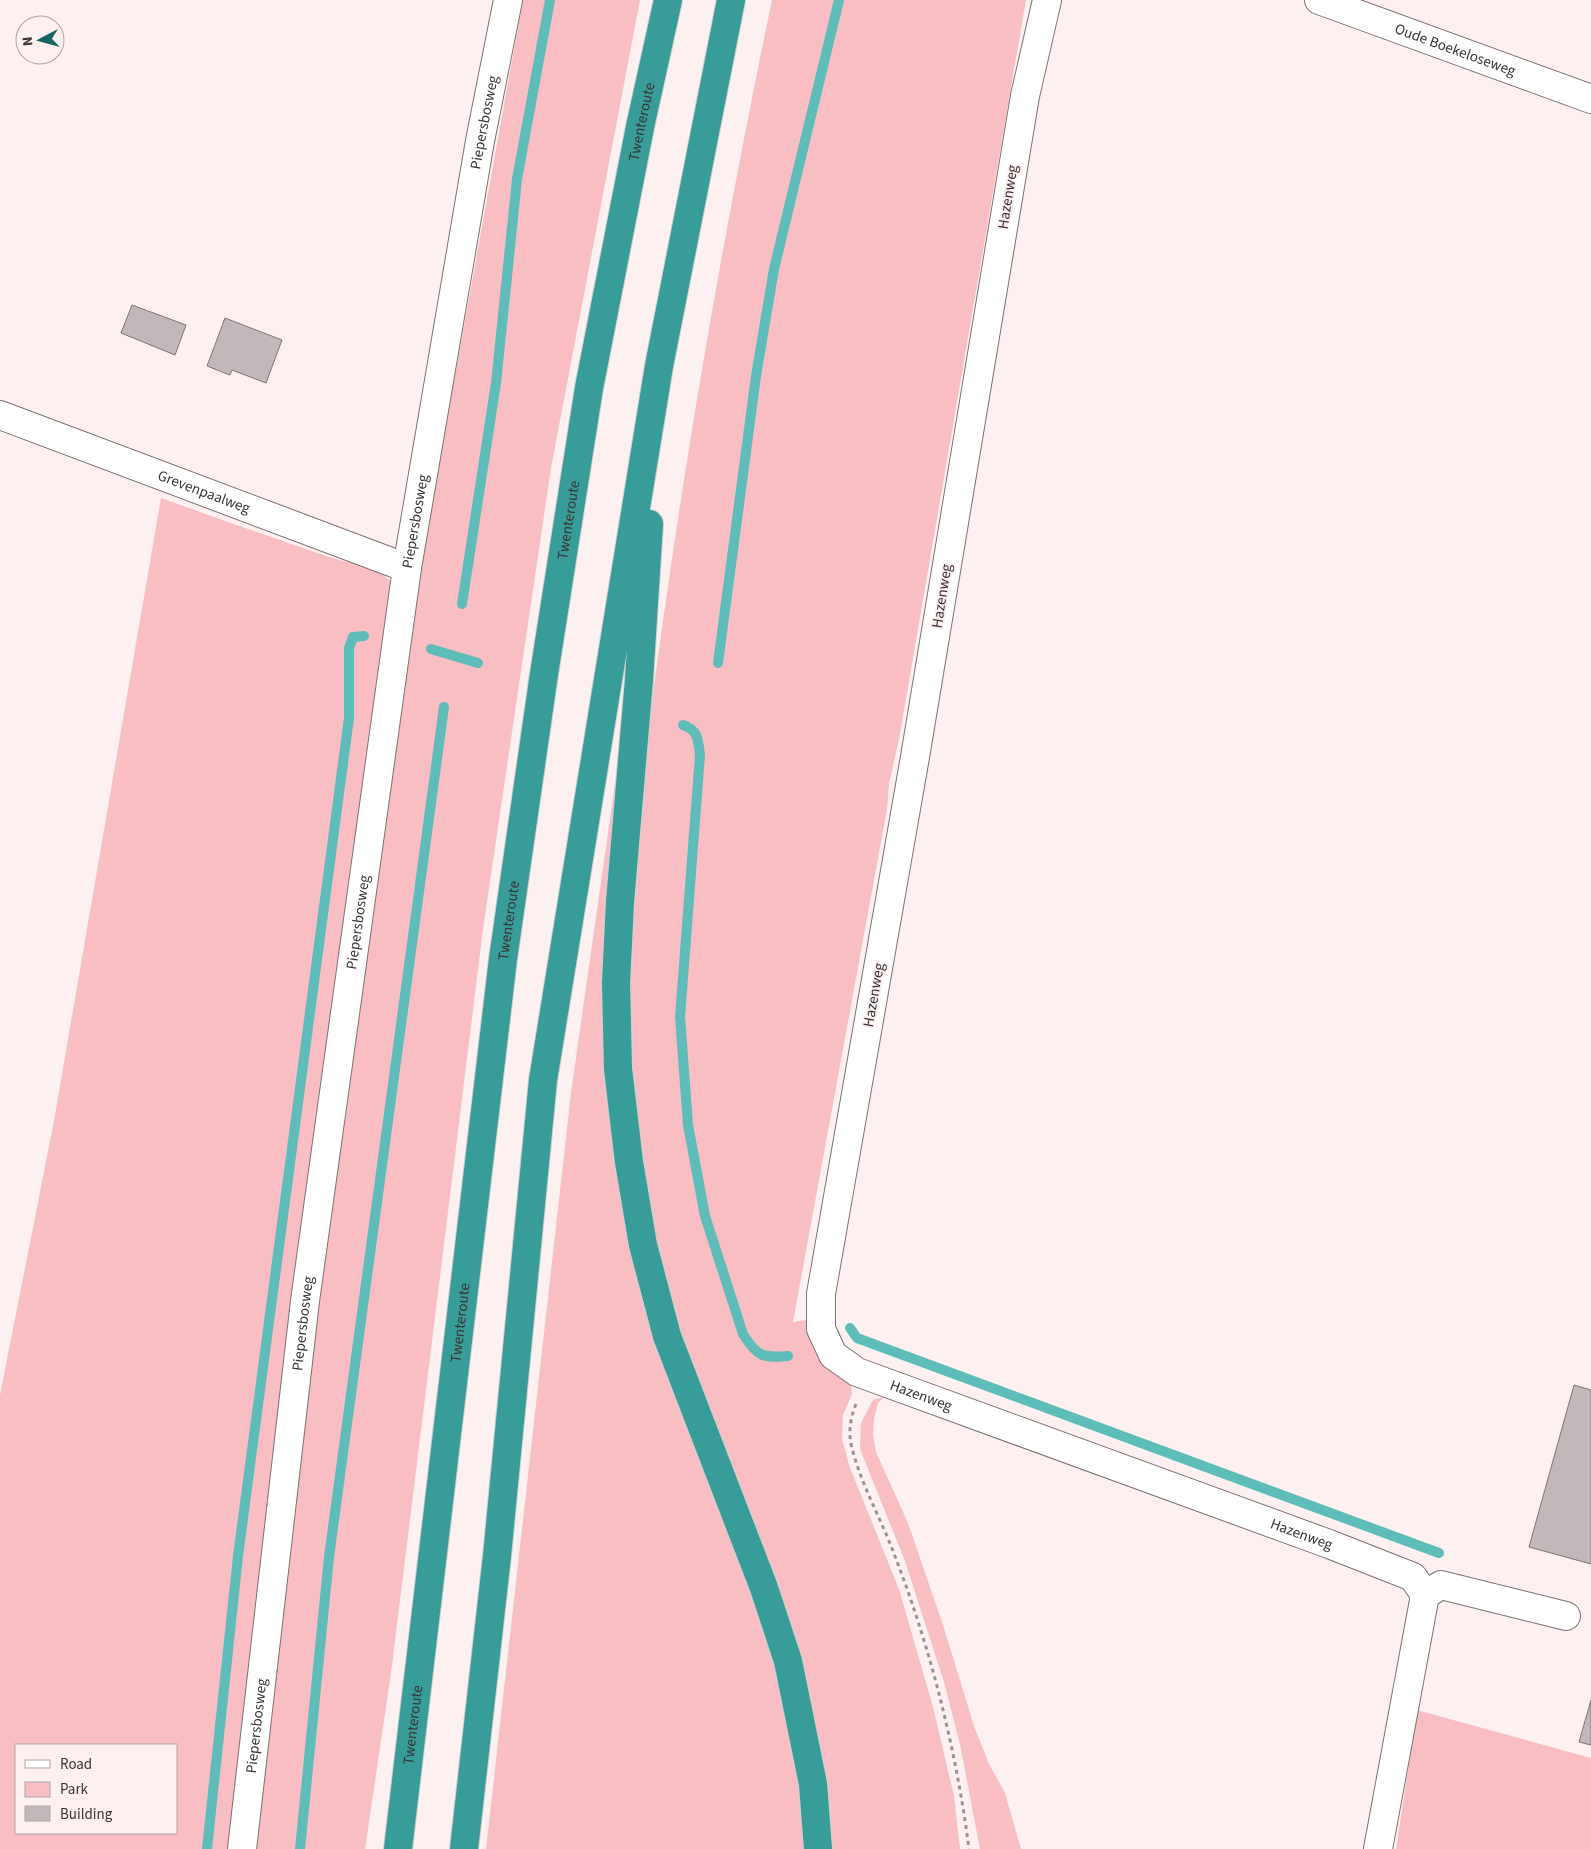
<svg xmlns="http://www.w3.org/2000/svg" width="1591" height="1849" font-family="'Source Sans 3',sans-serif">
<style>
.green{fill:#f8bec4;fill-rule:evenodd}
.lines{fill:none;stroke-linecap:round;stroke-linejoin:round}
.stream{stroke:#5ebcb9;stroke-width:10}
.building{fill:#c3b8b9;stroke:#7e7475}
.street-casing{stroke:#7b7172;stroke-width:30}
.highway-casing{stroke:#cfcfcf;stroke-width:30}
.path{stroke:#9b9393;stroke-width:3;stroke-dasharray:4 4;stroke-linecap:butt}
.street{stroke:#fff;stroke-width:28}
.highway{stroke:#389c99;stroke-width:28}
.labels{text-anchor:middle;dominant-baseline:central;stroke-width:4;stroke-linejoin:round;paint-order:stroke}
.street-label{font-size:15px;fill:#393535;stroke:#fcf0f1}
</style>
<rect width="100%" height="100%" fill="#fcf0f1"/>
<g class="green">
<path d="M523 0H640L551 468 483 929 391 1673 365 1849H256L317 1313 420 569Z"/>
<path d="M772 0H1026L900 734 889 784 887 809 793 1322 806 1320C809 1346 819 1371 847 1379L851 1385 852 1394 843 1415 842 1439 850 1468 899 1589 933 1707 954 1796 960 1849H829C788 1703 747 1557 706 1411 697 1377 685 1345 674 1311 659 1264 648 1213 641 1164 615 979 639 790 665 607 694 403 730 201 772 0Z"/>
<path d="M161 498C216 518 271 537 326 556 352 565 371 563 392 582L233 1849H0V1395L54 1121ZM16 1745H176V1833H16Z"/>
<path d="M625 713 623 1189 771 1643 798 1761 806 1849H486L571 1093Z"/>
<path d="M884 1397 878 1403 874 1419 873 1435 876 1452 908 1523 943 1625 974 1726 989 1764 1005 1793 1021 1849H980L960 1744 944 1682 905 1561 860 1449 861 1423 873 1400Z"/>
<path d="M1417 1710 1591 1758V1849H1396Z"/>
</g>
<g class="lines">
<g class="stream">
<path d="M462 604 496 383 517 179 550 0"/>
<path d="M431 649 478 663"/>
<path d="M718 663 756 376 774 269 839 0"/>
<path d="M683 725C698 730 698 739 700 755L680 1017 688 1125 705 1216 743 1334C757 1357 763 1358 788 1356"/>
<path d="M850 1328 857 1338 1439 1553"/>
<path d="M207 1849 238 1556 349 718V648L353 637 364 636"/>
<path d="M300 1849 329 1557 444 707"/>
</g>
</g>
<g class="building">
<path d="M132 305 186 325 175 355 121 333Z"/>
<path d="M225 318 282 340 266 383 232 370 230 375 207 366Z"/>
<path d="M1574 1385 1591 1390V1564L1529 1547Z"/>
<path d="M1591 1700V1745L1579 1742Z"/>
</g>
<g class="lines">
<g class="street-casing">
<g id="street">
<path id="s1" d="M1047 0 1025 96 915 757 821 1294V1329L833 1355 857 1372 1329 1544 1413 1577 1425 1595"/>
<path id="s2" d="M1319 0 1591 99"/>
<path id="s3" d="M0 415 407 568"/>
<path id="s4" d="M242 1849 305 1301 407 568 480 141 508 0"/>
<path d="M1378 1849 1425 1595 1441 1585 1566 1616"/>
</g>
</g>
<g class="highway-casing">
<g id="highway">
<path d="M649 524 639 680 620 902 616 983 618 1069 629 1162 643 1245 667 1336 764 1588 788 1661 813 1784 818 1849"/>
<path id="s5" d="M398 1849 503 959 544 674 589 388 640 127 668 0"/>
<path d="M464 1849 497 1556 543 1080 659 366 731 0"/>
</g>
</g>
<path class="path" d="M856 1404C850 1419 848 1433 852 1448 861 1484 880 1517 893 1551 930 1646 956 1748 969 1849"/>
<use href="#street" class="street"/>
<use href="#highway" class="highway"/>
</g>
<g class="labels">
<g class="street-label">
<text stroke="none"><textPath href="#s2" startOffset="145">Oude Boekeloseweg</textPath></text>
<text stroke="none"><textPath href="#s4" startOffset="1744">Piepersbosweg</textPath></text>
<text stroke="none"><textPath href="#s5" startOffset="1745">Twenteroute</textPath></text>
<text transform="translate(1008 197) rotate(-81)">Hazenweg</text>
<text stroke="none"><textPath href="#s3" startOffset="218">Grevenpaalweg</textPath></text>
<text stroke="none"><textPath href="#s5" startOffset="1340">Twenteroute</textPath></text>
<text stroke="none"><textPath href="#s4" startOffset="1339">Piepersbosweg</textPath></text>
<text transform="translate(942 596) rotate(-81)">Hazenweg</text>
<text stroke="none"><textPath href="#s5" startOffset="935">Twenteroute</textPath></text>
<text stroke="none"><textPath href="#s4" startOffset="934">Piepersbosweg</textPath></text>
<text transform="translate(874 995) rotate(-80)">Hazenweg</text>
<text stroke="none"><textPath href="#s4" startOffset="529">Piepersbosweg</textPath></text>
<text stroke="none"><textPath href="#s5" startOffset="530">Twenteroute</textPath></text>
<text stroke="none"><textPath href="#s1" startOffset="1475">Hazenweg</textPath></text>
<text stroke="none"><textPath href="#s1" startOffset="1880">Hazenweg</textPath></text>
<text stroke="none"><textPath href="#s4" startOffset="124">Piepersbosweg</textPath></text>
<text stroke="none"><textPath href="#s5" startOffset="125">Twenteroute</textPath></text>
</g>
</g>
<rect x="15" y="1744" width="162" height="90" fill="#fcf0f1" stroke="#aea5a6"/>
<rect x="25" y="1760" width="25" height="8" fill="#ffffff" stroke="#aea5a6"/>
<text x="60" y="1769" font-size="15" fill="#393535">Road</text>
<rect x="25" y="1782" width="25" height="15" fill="#f8bec4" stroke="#aea5a6"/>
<text x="60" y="1794" font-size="15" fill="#393535">Park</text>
<rect x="25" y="1806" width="25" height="15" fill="#c3b8b9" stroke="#aea5a6"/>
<text x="60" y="1819" font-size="15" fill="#393535">Building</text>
<g transform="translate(40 40) rotate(264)"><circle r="24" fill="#fcf0f1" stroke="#aea5a6"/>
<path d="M0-4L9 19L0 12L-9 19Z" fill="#166563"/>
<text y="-8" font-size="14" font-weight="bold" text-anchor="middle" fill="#393535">N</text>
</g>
</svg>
